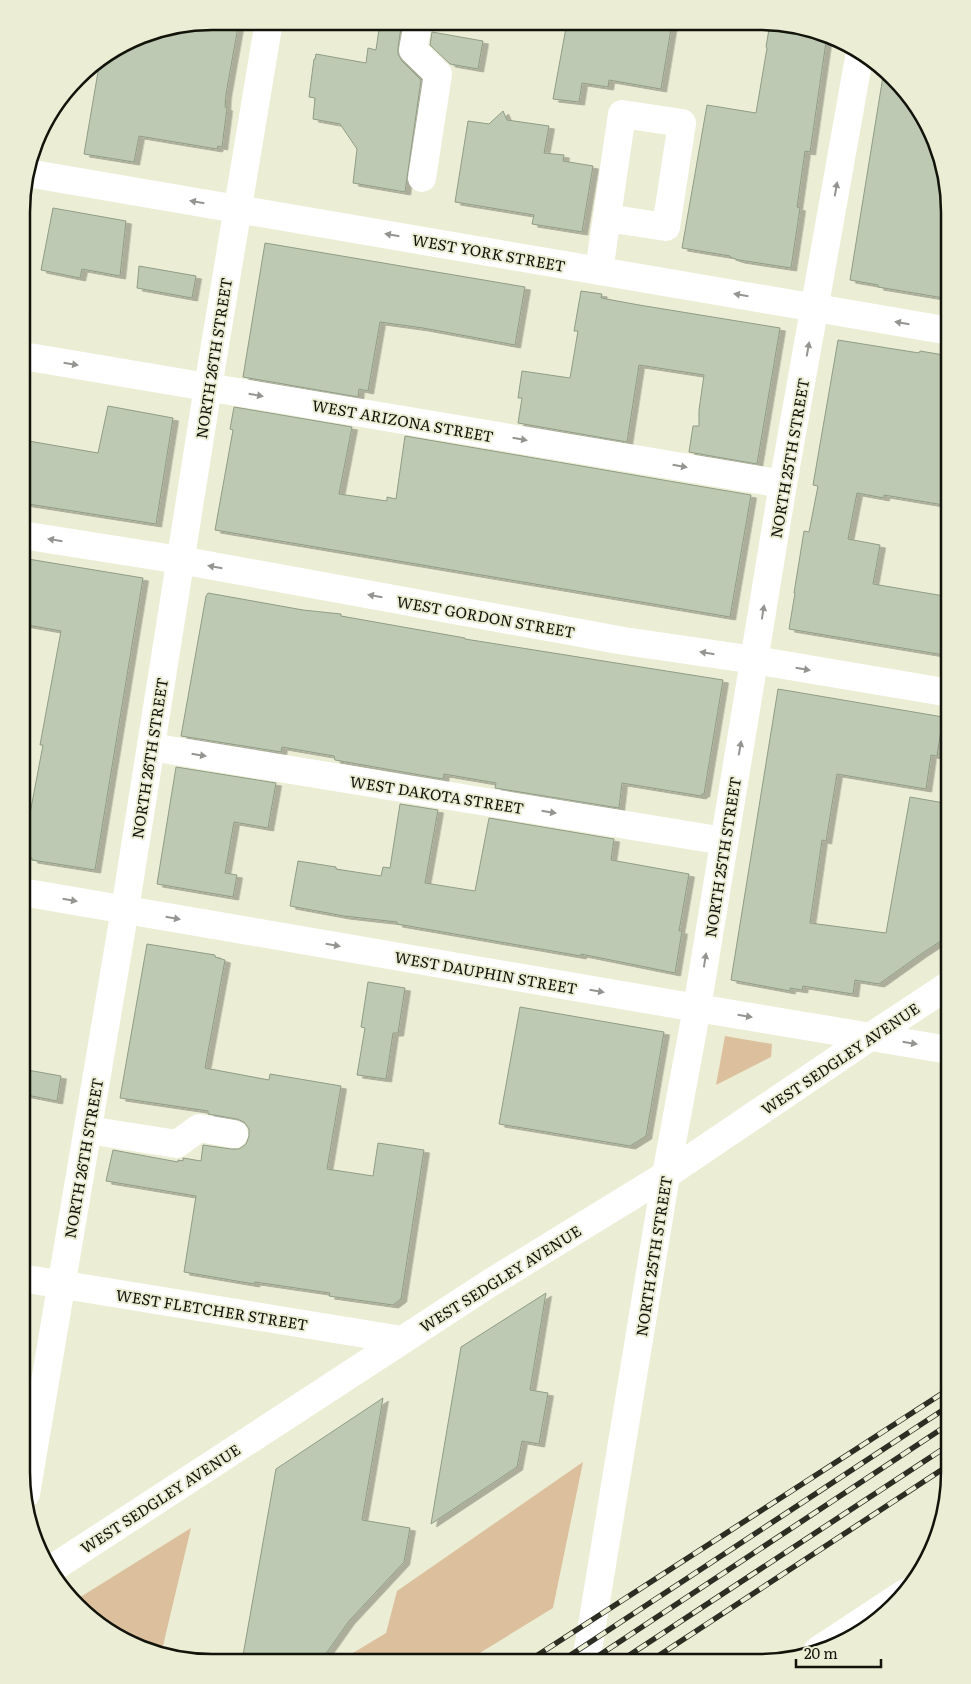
<svg xmlns="http://www.w3.org/2000/svg" width="971" height="1684" font-family="Literata,serif">
<style>
.green{fill:#dcc09d}
.building{fill:#bdc9b2;stroke:#909c86;filter:url(#shadow)}
.lines{fill:none;stroke-linecap:round;stroke-linejoin:round}
.minor{stroke:#fff;stroke-width:28}
.rail-casing{stroke:#2d2e23;stroke-width:5.5}
.rail{stroke:#ebedd4;stroke-width:4;stroke-dasharray:11;stroke-linecap:butt}
.oneway{fill:#949591}
.labels{text-anchor:middle;dominant-baseline:central;stroke-width:4;stroke-linejoin:round;paint-order:stroke}
.street-label{font-size:15px;fill:#12130a;stroke:#ebedd4}
.rim{fill:none;stroke:#12130a;stroke-width:2.5}
</style>
<defs>
<filter id="shadow"><feDropShadow dx="5.5" dy="3" stdDeviation="0" flood-color="#0004"/></filter>
</defs>
<rect width="100%" height="100%" fill="#ebedd4"/>
<g class="green">
<path d="M725 1036 772 1044 771 1057 716 1085Z"/>
<path d="M583 1462 553 1608 465 1662H338L386 1633 397 1591Z"/>
<path d="M191 1528 161 1654 139 1648 96 1623 74 1601Z"/>
</g>
<g class="building">
<path d="M212 21H239L226 94 225 107 227 108 222 147 218 146 217 149 139 136 134 162 84 154 100 60 139 36Z"/>
<path d="M380 22H402L398 47V54L402 61 421 80 405 192 353 183 357 149 340 124 313 119 315 98 309 97 314 59H315L316 54 366 63 368 48 376 50Z"/>
<path d="M567 22 672 23 661 89 609 80 608 87 582 83 579 102 553 99Z"/>
<path d="M770 23H784L827 35 810 152 805 151 797 207 800 208 791 268 739 260 730 257V256L682 248 707 105 756 113 767 48 766 47Z"/>
<path d="M432 32 483 41 478 69 450 64 430 45Z"/>
<path d="M884 70 910 96 935 139 950 212V299L878 287V285L850 280Z"/>
<path d="M503 111 507 120 549 126 544 153 564 155 563 161 593 166 582 232 532 224 534 215 455 202 468 121 489 124Z"/>
<path d="M53 208 126 221 120 276 82 269 80 278 41 270Z"/>
<path d="M265 243 525 287 515 345 423 328 380 322 368 391 359 389 358 397 243 377Z"/>
<path d="M139 266 196 276 192 298 137 288Z"/>
<path d="M581 291 602 294 601 298 639 305 780 328 757 464 689 452 693 426H699V410L704 375 639 365 627 442 518 423 522 398H518L522 371 570 378 578 331H574Z"/>
<path d="M838 340 919 353 920 351 950 356V506L884 495V498L857 493 848 539 880 545 873 584 950 597V656L789 629 795 593H794L804 531 809 532 818 486 813 485Z"/>
<path d="M108 406 173 418 156 524 22 503 26 472H22L23 440 98 453Z"/>
<path d="M234 407 352 427 339 494 387 501V497L396 499 405 436 751 495 730 617 215 530 233 430 230 429Z"/>
<path d="M22 558 143 578 95 870 32 860V858L22 856 24 823 28 824 43 745H40L61 631 22 624Z"/>
<path d="M208 593 303 610 341 614V616L465 638V639L723 680 704 794H702L701 796 622 783 619 808 495 788 496 783 444 774 443 779 335 760 334 756 282 747 281 752 181 736 206 596Z"/>
<path d="M778 689 943 717 937 756 931 755 926 789 837 774 826 841 822 840 810 923 886 933 910 797 950 804V828L943 867H950V935L921 954 879 984 855 980 853 994 803 986 802 990 790 988V991L731 980Z"/>
<path d="M176 767 276 783 268 828 234 822 225 873 237 875 233 897 157 884Z"/>
<path d="M400 804 438 810 425 883 475 891 489 818 614 839 611 860 689 874 679 931H682L675 973 581 954V956L397 924V922L344 916 290 906 298 861 336 867V869L381 876 383 867 390 868Z"/>
<path d="M147 944 215 955V957L225 960 205 1068 269 1080 270 1074 341 1086 327 1169 373 1176 378 1143 424 1150 401 1299 393 1305 329 1296 330 1293 255 1282 254 1284 184 1272 196 1196 106 1181 113 1150 178 1162V1160L183 1161V1158L201 1161 203 1145 231 1149H239L246 1144 249 1136V1129L244 1122 237 1119 208 1114V1111L120 1098Z"/>
<path d="M368 982 405 988 398 1033H393L386 1079 357 1075 365 1028 361 1027Z"/>
<path d="M520 1007 664 1032 646 1136 630 1146 499 1124Z"/>
<path d="M22 1069 61 1076 57 1101 22 1094Z"/>
<path d="M546 1293 530 1390 548 1393 539 1444 522 1441 517 1467 431 1524 461 1347Z"/>
<path d="M383 1398 362 1520 410 1528 404 1562 349 1621 320 1662 242 1661 276 1469Z"/>
</g>
<g class="lines">
<g class="minor">
<path d="M418 22 413 50 438 74 422 178"/>
<path d="M27 173 950 331"/>
<path d="M599 271 622 114 682 123 666 227 607 218"/>
<path d="M23 356 783 484"/>
<path d="M22 535 180 560 624 641 755 660 950 693"/>
<path d="M151 747 724 841"/>
<path d="M22 892 697 1008 949 1050"/>
<path d="M88 1130 177 1144 199 1128 234 1134"/>
<path d="M21 1278 402 1340"/>
<path d="M26 1494 125 909 208 387 269 21"/>
<path d="M50 1570 490 1283 666 1175 870 1037 949 985"/>
<path d="M817 1651 905 1593"/>
<path d="M586 1662 666 1175 697 1008 783 484 860 52"/>
</g>
<g class="rail-casing">
<g id="rail">
<path d="M527 1662 949 1389"/>
<path d="M560 1662 949 1406"/>
<path d="M589 1662 949 1424"/>
<path d="M619 1662 949 1445"/>
<path d="M649 1662 949 1465"/>
</g>
</g>
<use href="#rail" class="rail"/>
</g>
<defs><path id="oneway-solid" d="M-6-.8H1V-3.2L6.5 0L1 3.2V.8H-6Z" transform="scale(1.25)"/></defs>
<g class="oneway">
<use href="#oneway-solid" transform="translate(836 189) rotate(-80)"/>
<use href="#oneway-solid" transform="translate(197 202) rotate(-170)"/>
<use href="#oneway-solid" transform="translate(392 235) rotate(-170)"/>
<use href="#oneway-solid" transform="translate(741 295) rotate(-170)"/>
<use href="#oneway-solid" transform="translate(902 323) rotate(-170)"/>
<use href="#oneway-solid" transform="translate(808 349) rotate(-80)"/>
<use href="#oneway-solid" transform="translate(71 364) rotate(9)"/>
<use href="#oneway-solid" transform="translate(256 395) rotate(10)"/>
<use href="#oneway-solid" transform="translate(520 439) rotate(10)"/>
<use href="#oneway-solid" transform="translate(680 466) rotate(10)"/>
<use href="#oneway-solid" transform="translate(55 540) rotate(-171)"/>
<use href="#oneway-solid" transform="translate(215 567) rotate(-170)"/>
<use href="#oneway-solid" transform="translate(375 596) rotate(-170)"/>
<use href="#oneway-solid" transform="translate(763 612) rotate(-81)"/>
<use href="#oneway-solid" transform="translate(707 653) rotate(-171)"/>
<use href="#oneway-solid" transform="translate(803 669) rotate(10)"/>
<use href="#oneway-solid" transform="translate(740 748) rotate(-80)"/>
<use href="#oneway-solid" transform="translate(199 755) rotate(9)"/>
<use href="#oneway-solid" transform="translate(549 812) rotate(9)"/>
<use href="#oneway-solid" transform="translate(70 900) rotate(10)"/>
<use href="#oneway-solid" transform="translate(173 918) rotate(10)"/>
<use href="#oneway-solid" transform="translate(333 945) rotate(10)"/>
<use href="#oneway-solid" transform="translate(705 960) rotate(-81)"/>
<use href="#oneway-solid" transform="translate(597 991) rotate(10)"/>
<use href="#oneway-solid" transform="translate(745 1016) rotate(9)"/>
<use href="#oneway-solid" transform="translate(910 1043) rotate(9)"/>
</g>
<g class="labels">
<g class="street-label">
<text transform="translate(489 252) rotate(10)">WEST YORK STREET</text>
<text transform="translate(213 358) rotate(-81)">NORTH 26TH STREET</text>
<text transform="translate(403 420) rotate(10)">WEST ARIZONA STREET</text>
<text transform="translate(789 458) rotate(-80)">NORTH 25TH STREET</text>
<text transform="translate(486 616) rotate(10)">WEST GORDON STREET</text>
<text transform="translate(149 758) rotate(-81)">NORTH 26TH STREET</text>
<text transform="translate(437 794) rotate(9)">WEST DAKOTA STREET</text>
<text transform="translate(722 857) rotate(-81)">NORTH 25TH STREET</text>
<text transform="translate(486 972) rotate(10)">WEST DAUPHIN STREET</text>
<text transform="translate(840 1058) rotate(-34)">WEST SEDGLEY AVENUE</text>
<text transform="translate(83 1158) rotate(-80)">NORTH 26TH STREET</text>
<text transform="translate(653 1256) rotate(-81)">NORTH 25TH STREET</text>
<text transform="translate(500 1278) rotate(-32)">WEST SEDGLEY AVENUE</text>
<text transform="translate(212 1309) rotate(9)">WEST FLETCHER STREET</text>
<text transform="translate(160 1498) rotate(-33)">WEST SEDGLEY AVENUE</text>
</g>
</g>
<path d="M0 0H971V1684H0ZM212 30H759A182 182 0 0 1 941 212V1472A182 182 0 0 1 759 1654H212A182 182 0 0 1 30 1472V212A182 182 0 0 1 212 30Z" fill="#ebedd4" fill-rule="evenodd"/>
<path class="rim" d="M212 30H759A182 182 0 0 1 941 212V1472A182 182 0 0 1 759 1654H212A182 182 0 0 1 30 1472V212A182 182 0 0 1 212 30Z"/>
<path d="M796 1659v8h85v-8" fill="none" stroke="#12130a" stroke-width="2.5"/>
<text x="804" y="1659" font-size="15" fill="#12130a" stroke="#ebedd4" stroke-width="4" paint-order="stroke">20 m</text>
</svg>
